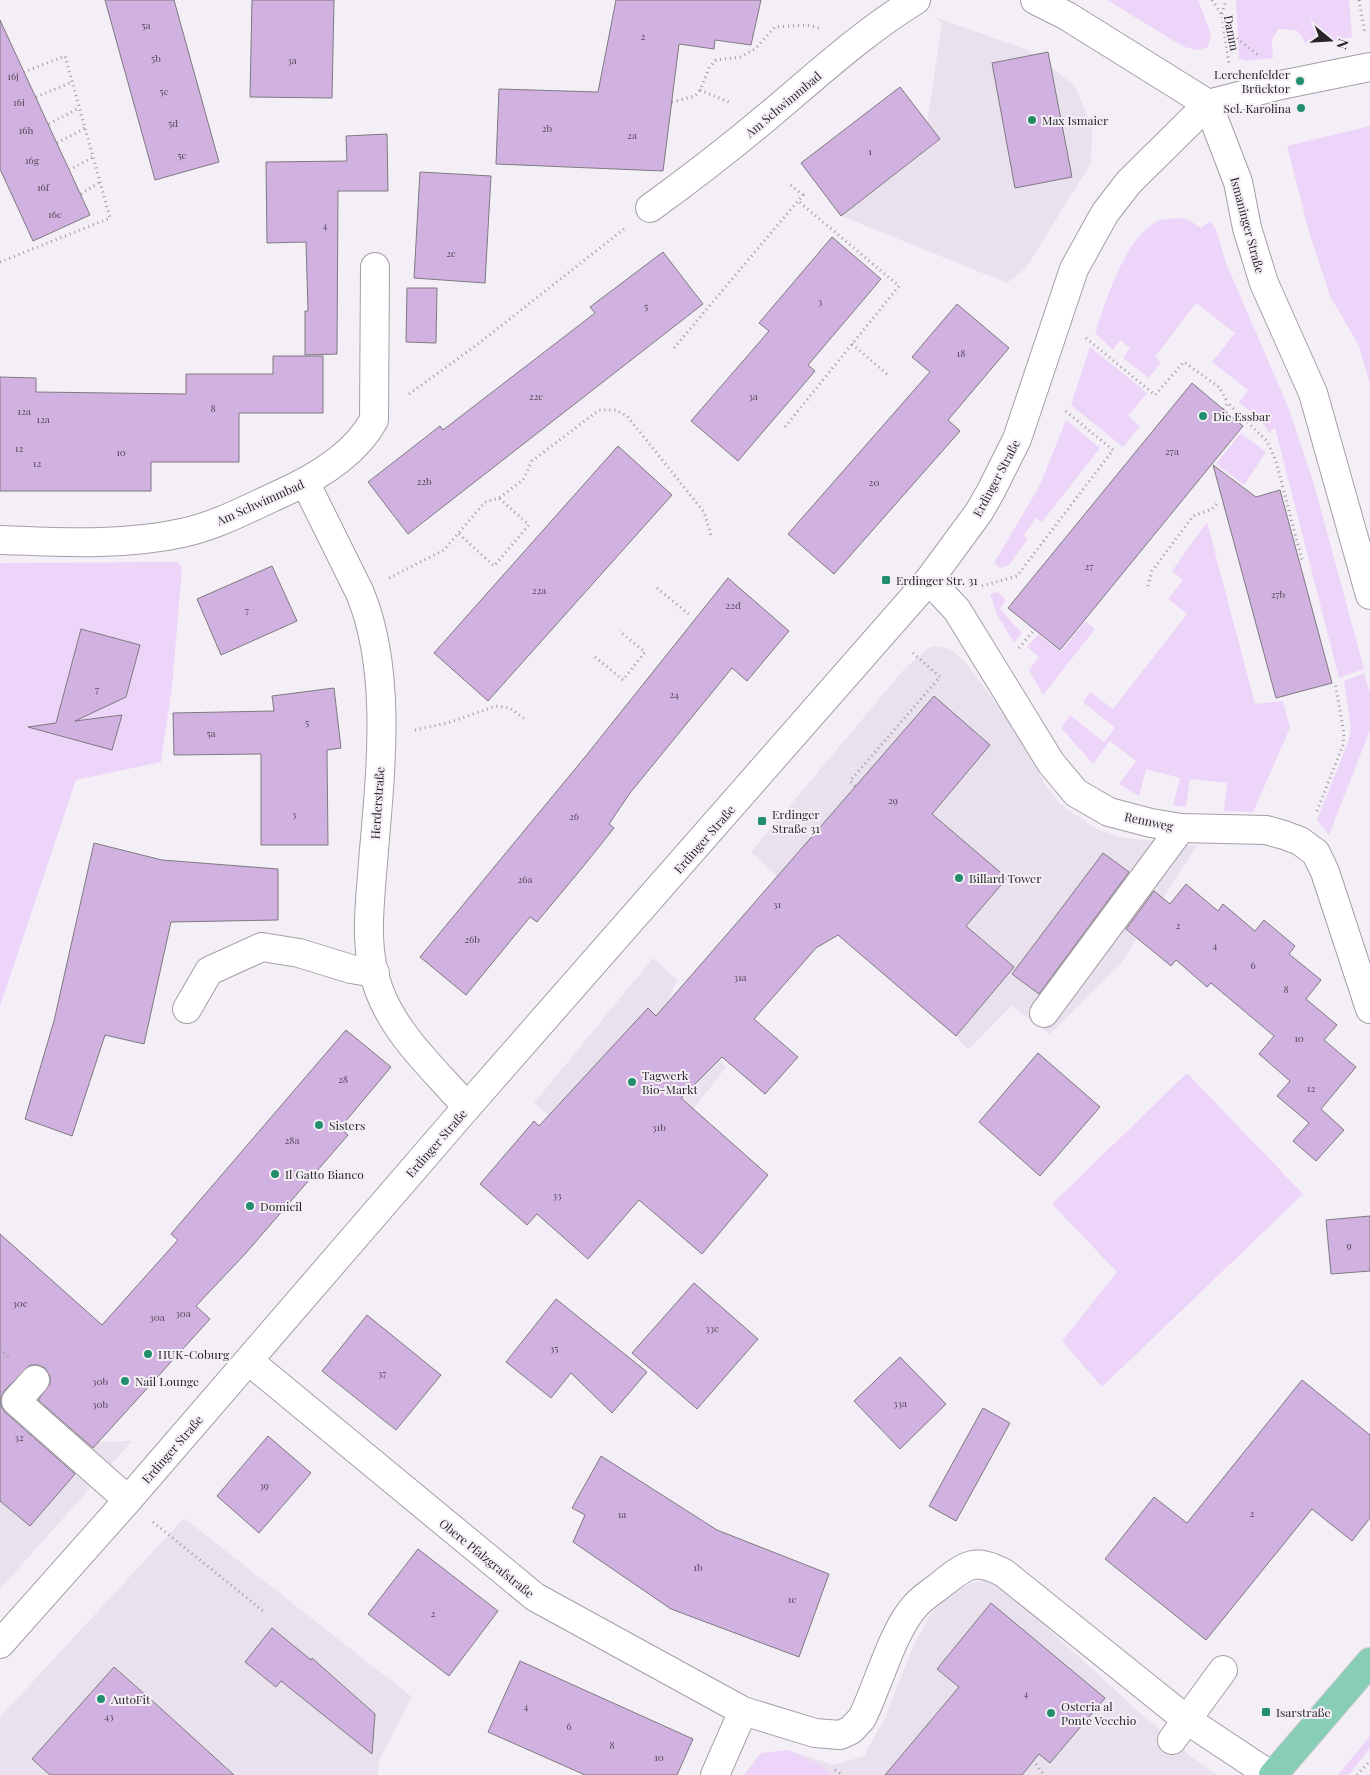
<svg xmlns="http://www.w3.org/2000/svg" width="1370" height="1775" font-family="'Playfair Display',serif">
<style>
.built{fill:#eae1ef}
.green{fill:#edd5f9}
.building{fill:#d1b1df;stroke:#7e7a80}
.lines{fill:none;stroke-linecap:round;stroke-linejoin:round}
.minor-casing{stroke:#a49fa6;stroke-width:30}
.major-casing{stroke:#cfcfd0;stroke-width:30}
.path{stroke:#9e9a9f;stroke-width:3;stroke-dasharray:1 4;stroke-linecap:butt}
.minor{stroke:#fff;stroke-width:28}
.major{stroke:#88cdb6;stroke-width:28}
.poi-dot{fill:#238e6c;stroke:#f4eff6;stroke-width:2}
.labels{text-anchor:middle;dominant-baseline:central;stroke-width:4;stroke-linejoin:round;paint-order:stroke}
.number-label{font-size:10px;fill:#524856}
.street-label{font-size:12px;fill:#272528;stroke:#f4eff6}
.poi-label{font-size:12px;fill:#272528;stroke:#f4eff6;text-anchor:start}
</style>
<rect width="100%" height="100%" fill="#f4eff6"/>
<g class="built">
<path d="M935 17 1028 50 1075 86 1092 129 1091 163 1026 268 1007 283 841 216 940 140 927 123 942 23Z"/>
<path d="M932 646 950 649 965 662 1010 723 1048 789 1059 803 1093 827 1117 837 1197 846 1120 965 1050 1034 1011 1006 968 1050 956 1036 849 943 751 852 906 667Z"/>
<path d="M653 958 677 980 667 1004 726 1067 634 1186 534 1103Z"/>
<path d="M0 1364 91 1442 132 1441 0 1589Z"/>
<path d="M184 1518 412 1697 379 1760 378 1775H0V1717Z"/>
<path d="M986 1580 1006 1590 1137 1710 1193 1758 1218 1775H744L761 1753 788 1750 834 1765 864 1756 886 1716 911 1651 930 1615 956 1587Z"/>
</g>
<g class="green">
<path d="M1107 0H1198L1211 34 1208 47 1198 50 1184 47Z"/>
<path d="M1236 0H1349L1352 37 1306 46 1302 36 1296 30 1278 29 1272 40 1273 58 1246 61 1239 59Z"/>
<path d="M1370 126V384L1359 346 1330 296 1309 232 1287 146Z"/>
<path d="M1177 218 1187 219 1201 228 1210 221 1216 229 1226 263 1289 409 1314 484 1364 669 1339 678 1275 428 1269 433 1262 422 1239 402 1248 390 1212 362 1235 333 1196 303 1155 357 1161 362 1149 378 1123 358 1130 348 1120 340 1113 350 1095 333C1106 301 1125 236 1158 221 1163 219 1171 219 1177 218Z"/>
<path d="M1090 347 1147 393 1128 416 1140 426 1123 447 1071 405Z"/>
<path d="M1066 420 1100 448 1042 522 1036 518 1024 535 1028 539 1009 565 1000 568 994 563 1040 485Z"/>
<path d="M1241 433 1266 452 1244 485 1216 464Z"/>
<path d="M1207 522 1255 704 1283 701 1290 728 1253 812 1224 811 1227 783 1190 779 1186 807 1173 805 1180 778 1146 769 1139 796 1119 784 1136 761 1110 741 1093 764 1061 728 1070 715 1104 742 1115 728 1083 702 1090 692 1113 709 1187 614 1168 599 1183 580 1172 571Z"/>
<path d="M177 562 182 568 172 687 161 762 76 780 0 1006V563Z"/>
<path d="M998 592 1006 600 1000 609 1022 633 1014 643 997 614 990 594Z"/>
<path d="M1085 621 1095 629 1043 695 1029 670 1039 657 1027 647 1038 634 1061 652Z"/>
<path d="M1364 673 1370 694V730L1329 835 1317 820 1348 742 1351 727 1344 681Z"/>
<path d="M1187 1073 1303 1194 1102 1387 1062 1341 1117 1272 1052 1204Z"/>
<path d="M1370 1736V1748L1349 1775H1338Z"/>
<path d="M788 1750 818 1764 834 1775H744L761 1753Z"/>
</g>
<g class="building">
<path d="M105 0H174L219 162 155 180Z"/>
<path d="M252 0H334L332 98 250 97Z"/>
<path d="M616 0H761L751 45 715 40 714 49 679 44 663 171 496 164 499 89 598 92Z"/>
<path d="M0 20 90 215 33 241 0 169Z"/>
<path d="M1048 52 1072 177 1015 188 992 63Z"/>
<path d="M900 87 940 139 841 216 801 163Z"/>
<path d="M387 134 388 191H338L337 354 305 355V311H308L306 242 267 243 266 162 347 161 346 136Z"/>
<path d="M420 172 491 176 485 283 414 278Z"/>
<path d="M832 237 881 279 808 365 815 371 738 461 691 421 769 331 759 323Z"/>
<path d="M663 252 703 304 408 534 368 482 440 426 443 430 595 313 590 307Z"/>
<path d="M407 288H437L436 343 406 342Z"/>
<path d="M957 304 1009 348 948 420 960 431 834 574 788 534 930 372 912 357Z"/>
<path d="M273 356H323V413H239V462H151V491H0V377L36 378V392L186 394V374H273Z"/>
<path d="M1192 383 1243 426 1060 650 1008 608Z"/>
<path d="M618 446 672 495 488 701 434 653Z"/>
<path d="M1213 465 1256 497 1280 490 1332 683 1276 698Z"/>
<path d="M272 566 297 621 221 655 197 599Z"/>
<path d="M728 578 789 631 747 681 732 668 630 793 609 824 614 828 582 868 537 922 530 917 466 995 420 957 585 757Z"/>
<path d="M81 629 140 645 126 697 75 721 122 715 112 750 28 727 56 723Z"/>
<path d="M334 688 341 748 327 750 328 845H261V754L174 755 173 713 274 711 272 696Z"/>
<path d="M934 696 990 745 932 814 1007 878 966 926 1014 967 956 1036 838 935 816 948 754 1019 798 1057 765 1094 722 1057 681 1098 768 1175 702 1254 639 1200 588 1259 537 1214 527 1225 480 1184 534 1121 539 1126 648 1008 656 1016Z"/>
<path d="M94 843 162 860 278 869V920L171 922 144 1044 105 1035 72 1136 25 1119 54 1021Z"/>
<path d="M1103 853 1129 872 1039 994 1012 974Z"/>
<path d="M1186 884 1218 911 1223 904 1255 931 1264 920 1295 946 1289 954 1321 980 1306 999 1337 1025 1324 1040 1356 1067 1321 1109 1344 1130 1316 1161 1293 1141 1309 1123 1277 1096 1290 1081 1259 1054 1274 1036 1211 983 1207 987 1176 960 1171 966 1126 929 1154 891 1170 904Z"/>
<path d="M346 1030 391 1067 340 1128 348 1135 246 1253 196 1306 210 1319 93 1448 38 1400 50 1384V1376L45 1368 38 1365H30L4 1391 1 1398V1406L5 1412 75 1474 30 1526 0 1501V1234L102 1325 178 1240 171 1234Z"/>
<path d="M1038 1053 1100 1107 1040 1176 979 1122Z"/>
<path d="M1370 1216V1271L1331 1274 1326 1220Z"/>
<path d="M694 1283 758 1339 697 1409 632 1353Z"/>
<path d="M556 1299 647 1372 612 1413 571 1373 551 1398 506 1362Z"/>
<path d="M367 1315 441 1375 396 1430 322 1371Z"/>
<path d="M900 1357 946 1404 900 1449 854 1401Z"/>
<path d="M1302 1380 1370 1435V1518L1352 1541 1312 1509 1206 1640 1105 1559 1154 1497 1187 1523Z"/>
<path d="M983 1408 1010 1423 956 1521 929 1506Z"/>
<path d="M268 1436 311 1473 259 1533 217 1496Z"/>
<path d="M601 1456 717 1530 829 1574 799 1657 671 1609 573 1542 585 1515 572 1508Z"/>
<path d="M418 1549 498 1611 449 1676 368 1614Z"/>
<path d="M991 1603 1105 1698 1050 1763 1039 1754 1022 1775H885L959 1687 937 1669Z"/>
<path d="M272 1628 311 1660 312 1658 375 1714 372 1754 281 1681 276 1687 245 1662Z"/>
<path d="M520 1661 693 1739 677 1775H585L488 1732Z"/>
<path d="M114 1667 157 1705 234 1775H50L32 1759Z"/>
</g>
<g class="lines">
<g class="minor-casing">
<g id="minor">
<path d="M1035 0 1067 16 1208 104 1238 182 1247 228 1264 283 1313 393 1370 595"/>
<path d="M650 208C690 179 729 149 767 117 815 77 862 33 916 0"/>
<path d="M305 482 360 593C393 673 380 777 373 862 370 904 363 949 379 990 396 1036 435 1070 467 1107"/>
<path d="M0 540C59 542 123 546 182 533 216 526 249 508 280 494 316 478 355 455 374 420L375 267"/>
<path d="M929 580 957 610 1051 763 1076 793 1109 812 1151 823 1181 828 1266 830 1284 835 1300 841 1316 853 1325 872 1370 1009"/>
<path d="M187 1009 209 971 262 947 299 953 351 969 375 973"/>
<path d="M1044 1013 1181 828"/>
<path d="M249 1361 535 1597 743 1711 815 1733 840 1735 851 1730 862 1718C878 1686 893 1629 916 1605 924 1596 935 1590 943 1583 967 1564 975 1558 1004 1573L1187 1720 1270 1775"/>
<path d="M35 1380 16 1401 128 1500"/>
<path d="M0 1644 128 1500 467 1107 929 580 979 512 991 491 1017 439 1074 269 1105 213 1129 182 1208 104 1281 85 1370 67"/>
<path d="M1172 1740 1223 1670"/>
<path d="M715 1775 743 1711"/>
</g>
</g>
<g class="major-casing">
<path id="major" d="M1273 1775 1370 1662"/>
</g>
<g class="path">
<path d="M1212 0 1222 15 1229 65"/>
<path d="M1359 0 1365 34"/>
<path d="M1222 14 1226 0"/>
<path d="M1225 29 1258 55"/>
<path d="M700 90 731 103"/>
<path d="M36 97 72 82"/>
<path d="M672 102 695 96 700 90 709 68 716 60 740 57 755 49 775 27 806 25 819 28"/>
<path d="M49 124 79 108"/>
<path d="M57 143 85 128"/>
<path d="M69 170 93 157"/>
<path d="M81 194 100 182"/>
<path d="M0 262 110 218 65 56 24 72"/>
<path d="M1086 338 1155 395 1184 362 1219 387 1228 403"/>
<path d="M852 344 888 375"/>
<path d="M674 348 803 195 789 184"/>
<path d="M409 394 478 344 624 229"/>
<path d="M1223 409 1228 403 1267 441 1276 461 1302 560"/>
<path d="M785 427 899 286 798 201"/>
<path d="M459 534 494 566 529 525 499 498"/>
<path d="M389 578 444 550 485 502 499 498 523 480 532 461 599 410H616L627 416 704 512 711 535"/>
<path d="M982 586 1017 576 1113 450 1063 409"/>
<path d="M1148 586 1152 571 1193 516 1212 509 1219 502"/>
<path d="M657 588 690 615"/>
<path d="M1019 648 1035 629"/>
<path d="M595 657 623 680 645 652 619 631"/>
<path d="M415 730 451 722 496 706 510 708 526 720"/>
<path d="M855 786 850 781 940 677 912 652"/>
<path d="M1317 811 1343 745 1344 734 1335 682"/>
<path d="M0 1349 10 1358"/>
<path d="M153 1522 263 1611"/>
<path d="M1033 1760 1044 1775"/>
<path d="M835 1770 843 1775"/>
<path d="M1357 1775 1370 1761"/>
</g>
<use href="#minor" class="minor"/>
<use href="#major" class="major"/>
</g>
<g class="poi-dot">
<circle cx="1300" cy="81" r="5"/>
<circle cx="1301" cy="108" r="5"/>
<circle cx="1032" cy="120" r="5"/>
<circle cx="1203" cy="416" r="5"/>
<rect x="881" y="575" width="10" height="10" rx="2.5"/>
<rect x="757" y="816" width="10" height="10" rx="2.5"/>
<circle cx="959" cy="878" r="5"/>
<circle cx="632" cy="1082" r="5"/>
<circle cx="319" cy="1125" r="5"/>
<circle cx="275" cy="1174" r="5"/>
<circle cx="250" cy="1206" r="5"/>
<circle cx="148" cy="1354" r="5"/>
<circle cx="125" cy="1381" r="5"/>
<circle cx="101" cy="1699" r="5"/>
<rect x="1261" y="1707" width="10" height="10" rx="2.5"/>
<circle cx="1051" cy="1713" r="5"/>
</g>
<g class="labels">
<g class="number-label">
<text x="146" y="25">5a</text>
<text x="643" y="36">2</text>
<text x="156" y="58">5b</text>
<text x="292" y="60">3a</text>
<text x="13" y="76">16j</text>
<text x="164" y="91">5c</text>
<text x="19" y="102">16i</text>
<text x="173" y="123">5d</text>
<text x="547" y="128">2b</text>
<text x="26" y="130">16h</text>
<text x="632" y="135">2a</text>
<text x="870" y="151">1</text>
<text x="182" y="155">5e</text>
<text x="32" y="160">16g</text>
<text x="43" y="187">16f</text>
<text x="55" y="214">16e</text>
<text x="325" y="225">4</text>
<text x="451" y="253">2c</text>
<text x="820" y="301">3</text>
<text x="646" y="306">5</text>
<text x="961" y="353">18</text>
<text x="536" y="396">22c</text>
<text x="753" y="396">3a</text>
<text x="213" y="408">8</text>
<text x="24" y="411">12a</text>
<text x="43" y="419">12a</text>
<text x="19" y="448">12</text>
<text x="1172" y="451">27a</text>
<text x="121" y="452">10</text>
<text x="37" y="463">12</text>
<text x="424" y="481">22b</text>
<text x="874" y="482">20</text>
<text x="1089" y="566">27</text>
<text x="539" y="590">22a</text>
<text x="1278" y="594">27b</text>
<text x="733" y="605">22d</text>
<text x="247" y="610">7</text>
<text x="97" y="689">7</text>
<text x="674" y="694">24</text>
<text x="307" y="722">5</text>
<text x="211" y="733">5a</text>
<text x="893" y="800">29</text>
<text x="294" y="814">3</text>
<text x="574" y="816">26</text>
<text x="525" y="879">26a</text>
<text x="777" y="904">31</text>
<text x="1178" y="925">2</text>
<text x="472" y="939">26b</text>
<text x="1215" y="945">4</text>
<text x="1253" y="965">6</text>
<text x="740" y="977">31a</text>
<text x="1286" y="989">8</text>
<text x="1299" y="1038">10</text>
<text x="343" y="1079">28</text>
<text x="1311" y="1088">12</text>
<text x="659" y="1127">31b</text>
<text x="292" y="1140">28a</text>
<text x="557" y="1195">33</text>
<text x="1349" y="1245">9</text>
<text x="20" y="1303">30c</text>
<text x="183" y="1313">30a</text>
<text x="157" y="1317">30a</text>
<text x="712" y="1328">33c</text>
<text x="554" y="1348">35</text>
<text x="382" y="1373">37</text>
<text x="100" y="1381">30b</text>
<text x="900" y="1403">33a</text>
<text x="100" y="1404">30b</text>
<text x="19" y="1437">32</text>
<text x="264" y="1485">39</text>
<text x="1252" y="1513">2</text>
<text x="622" y="1514">1a</text>
<text x="698" y="1567">1b</text>
<text x="792" y="1599">1c</text>
<text x="433" y="1613">2</text>
<text x="1026" y="1693">4</text>
<text x="526" y="1706">4</text>
<text x="109" y="1716">43</text>
<text x="569" y="1726">6</text>
<text x="612" y="1745">8</text>
<text x="659" y="1757">10</text>
</g>
<g class="street-label">
<text transform="translate(1232 33) rotate(79)">Damm</text>
<text transform="translate(783 104) rotate(-40)">Am Schwimmbad</text>
<text transform="translate(1248 225) rotate(75)">Ismaninger Straße</text>
<text transform="translate(996 478) rotate(-62)">Erdinger Straße</text>
<text transform="translate(260 502) rotate(-24)">Am Schwimmbad</text>
<text transform="translate(377 803) rotate(-86)">Herderstraße</text>
<text transform="translate(1149 821) rotate(12)">Rennweg</text>
<text transform="translate(704 839) rotate(-49)">Erdinger Straße</text>
<text transform="translate(436 1143) rotate(-49)">Erdinger Straße</text>
<text transform="translate(172 1449) rotate(-49)">Erdinger Straße</text>
<text transform="translate(487 1558) rotate(39)">Obere Pfalzgrafstraße</text>
</g>
<g class="poi-label">
<text x="1290" y="74" text-anchor="end">Lerchenfelder<tspan x="1290" dy="14">Brücktor</tspan></text>
<text x="1291" y="108" text-anchor="end">Sel. Karolina</text>
<text x="1042" y="120">Max Ismaier</text>
<text x="1213" y="416">Die Essbar</text>
<text x="896" y="580">Erdinger Str. 31</text>
<text x="772" y="814">Erdinger<tspan x="772" dy="14">Straße 31</tspan></text>
<text x="969" y="878">Billard Tower</text>
<text x="642" y="1075">Tagwerk<tspan x="642" dy="14">Bio-Markt</tspan></text>
<text x="329" y="1125">Sisters</text>
<text x="285" y="1174">Il Gatto Bianco</text>
<text x="260" y="1206">Domicil</text>
<text x="158" y="1354">HUK-Coburg</text>
<text x="135" y="1381">Nail Lounge</text>
<text x="111" y="1699">AutoFit</text>
<text x="1061" y="1706">Osteria al<tspan x="1061" dy="14">Ponte Vecchio</tspan></text>
<text x="1276" y="1712">Isarstraße</text>
</g>
</g>
<g transform="translate(1330 40) rotate(108)" stroke="#f4eff6" stroke-width="4" paint-order="stroke">
<path d="M0-4L9 19L0 12L-9 19Z" fill="#272528"/>
<text y="-8" font-size="14" font-weight="bold" text-anchor="middle" fill="#272528">N</text>
</g>
</svg>
